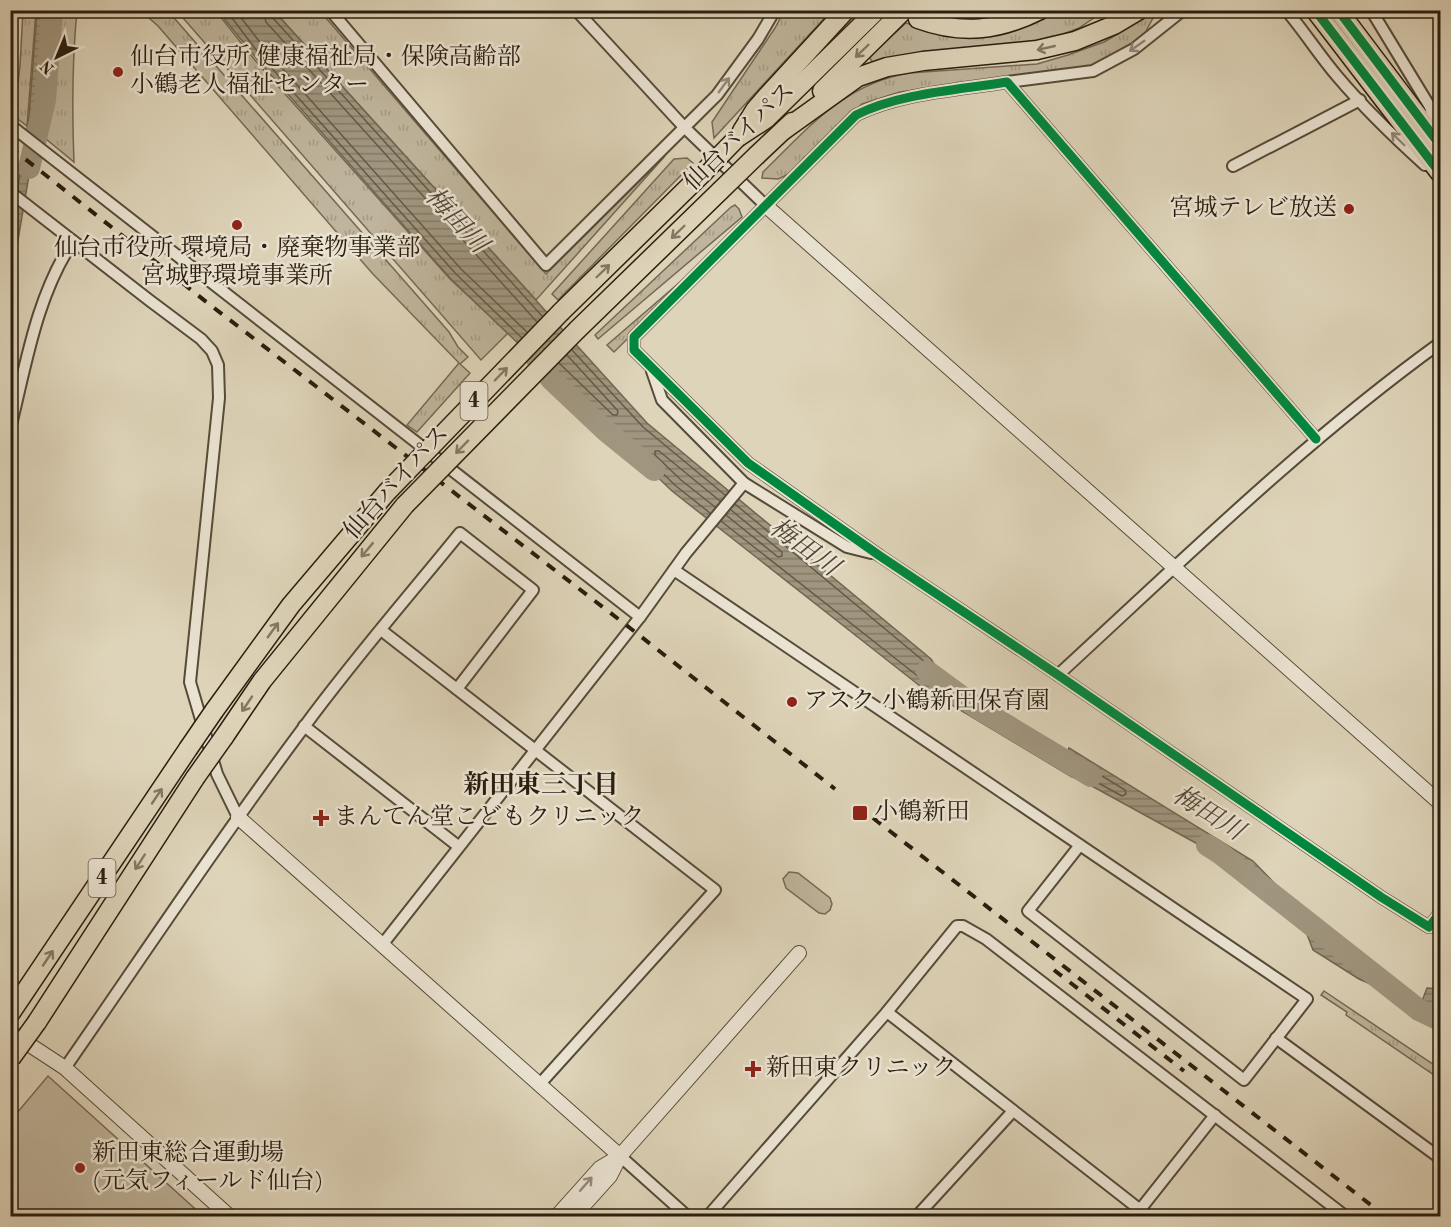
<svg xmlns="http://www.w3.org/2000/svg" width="1451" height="1227" font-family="'Old Standard TT','Noto Serif JP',serif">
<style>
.grass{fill:url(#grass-tufts);stroke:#746955;stroke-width:1.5}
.green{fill:#bfb59c;stroke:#746955;stroke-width:1.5}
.water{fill:url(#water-rules);stroke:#706652;stroke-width:1.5}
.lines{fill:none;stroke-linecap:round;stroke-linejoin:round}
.shore{stroke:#645a46;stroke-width:1.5}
.river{stroke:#a0967f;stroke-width:22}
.minor-casing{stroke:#564b39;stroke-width:14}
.tertiary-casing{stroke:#564b39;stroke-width:16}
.trunk-casing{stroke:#291d0e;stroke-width:21}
.minor{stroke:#eae3d2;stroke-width:10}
.tertiary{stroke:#eae3d2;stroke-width:14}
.trunk{stroke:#ded4b9;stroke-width:18}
.rail{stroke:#291d0e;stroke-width:4;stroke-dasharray:10 10;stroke-linecap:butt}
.trunk-bridge-casing{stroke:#291d0e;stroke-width:21;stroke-linecap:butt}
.trunk-bridge{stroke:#ded4b9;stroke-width:18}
.cycleway-casing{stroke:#eae3d2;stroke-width:13}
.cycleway{stroke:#00873e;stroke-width:9}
.oneway{stroke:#938a7a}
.oneway2{stroke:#847864}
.poi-dot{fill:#8f2418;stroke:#eae3d2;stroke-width:2}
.labels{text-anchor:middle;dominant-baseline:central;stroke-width:5;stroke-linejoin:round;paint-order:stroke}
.shield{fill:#eae3d2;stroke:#635849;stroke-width:1.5}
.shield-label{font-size:22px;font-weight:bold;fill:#291d0e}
.poi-label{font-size:24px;fill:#291d0e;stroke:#eae3d2;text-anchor:start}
.street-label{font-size:24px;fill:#291d0e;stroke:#eae3d2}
.water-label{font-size:26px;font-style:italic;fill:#534736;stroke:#eae3d2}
.neighbourhood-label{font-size:26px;font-weight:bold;fill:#291d0e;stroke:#eae3d2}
</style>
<defs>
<pattern id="grass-tufts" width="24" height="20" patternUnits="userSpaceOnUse" patternTransform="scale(1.5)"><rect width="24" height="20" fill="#bfb59c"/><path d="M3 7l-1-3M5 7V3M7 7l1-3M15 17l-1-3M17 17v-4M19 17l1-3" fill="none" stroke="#a49b85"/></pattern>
<pattern id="water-rules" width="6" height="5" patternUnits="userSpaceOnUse" patternTransform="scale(1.5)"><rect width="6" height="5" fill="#a0967f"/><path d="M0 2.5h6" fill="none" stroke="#827a66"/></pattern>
</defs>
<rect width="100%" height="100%" fill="#ded4b9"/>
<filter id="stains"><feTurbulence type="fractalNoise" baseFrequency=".00333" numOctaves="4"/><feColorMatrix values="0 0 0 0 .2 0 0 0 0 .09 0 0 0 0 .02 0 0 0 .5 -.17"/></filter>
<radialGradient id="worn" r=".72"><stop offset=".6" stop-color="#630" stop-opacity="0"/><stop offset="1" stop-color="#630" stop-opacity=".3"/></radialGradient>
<g class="grass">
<path d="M23 11H36L27 126 14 116 20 66Z"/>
<path d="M54 11H77C72 61 72 111 74 162L40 134 47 102Z"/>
<path d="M141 11H168L449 332 458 347 468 357 460 364 470 373 417 432 407 425 459 363 372 273 158 26Z"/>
<path d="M177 11H216L254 59 450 279 508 333 481 360Z"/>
<path d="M274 11H320L546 274 665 156 536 300Z"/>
<path d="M784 11H831L714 138 712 122 775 28Z"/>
<path d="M924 11H1019L1007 16 956 20Z"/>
<path d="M1053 11H1104L1079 28 1061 35 1016 46 874 64 869 57 906 23 932 31 1027 25Z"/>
<path d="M1157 11H1165L1153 18 1144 35 1130 46 1107 60 1090 67 991 81 900 92 862 104 789 174 778 179 762 178 763 172C808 128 845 83 910 73L1037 64 1068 55 1104 42Z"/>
<path d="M687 158 693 163 558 300 552 294 674 159Z"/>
<path d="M735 205 739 209 742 217 598 339 595 335 731 207Z"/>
<path d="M723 245 614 352 607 345Z"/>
<path d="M1324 991 1440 1069V1079L1346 1015 1347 1012 1321 995Z"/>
</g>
<g class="green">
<path d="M789 872 798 873 830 898 832 904 830 910 825 914 819 913 786 888 783 879Z"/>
<path d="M48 1076 203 1216H11V1120Z"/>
</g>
<g class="water">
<path d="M37 11H48L43 93 11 281V231L29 116Z"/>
<path d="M218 11H274L647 423 931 659 959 701 1063 767 1069 748 1253 861 1321 931 1343 959 1379 980 1396 982 1422 1001 1427 988 1440 989 1436 1004 1440 1006V1011H1432L1359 979 1313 950 1300 916 1236 865 1079 779 1072 777 920 686 672 491 451 279 256 58Z"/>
</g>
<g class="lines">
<g class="shore">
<path d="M226 10 260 55 456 274 522 338"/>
<path d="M235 10 266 50 461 269 527 332"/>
<path d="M263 10 266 22 537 322"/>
<path d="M270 10 272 17 542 316"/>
<path d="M572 350 643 427 725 495"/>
<path d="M559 363 613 415H617L618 411 567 355"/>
<path d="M554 369 676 486 710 513"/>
<path d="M715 507 681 480 655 455V451H659L720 501"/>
<path d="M726 515 778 557 782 556V552L731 510"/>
<path d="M721 521 924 681 937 689 940 688 941 685 926 663 735 504"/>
<path d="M1074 759 1125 790 1126 794 1122 796 1082 774 1071 770 1070 767Z"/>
</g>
<g class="river">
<path d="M29 168 45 100 52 10"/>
<path d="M530 349 551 379 606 431 654 470"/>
<path d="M927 671 976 707 1091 776"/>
<path d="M1207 845 1221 854 1419 1010 1440 1020"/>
</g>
<g class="minor-casing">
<g id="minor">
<path d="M330 10 546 265 717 95 758 39 775 10"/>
<path d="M576 10 684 127 765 205"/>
<path d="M1286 10C1304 31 1319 55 1337 76 1364 108 1394 137 1425 165"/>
<path d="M1371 10 1430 107 1439 136"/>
<path d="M1007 82 1093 71 1134 49 1183 10"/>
<path d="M10 125 640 617"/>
<path d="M1233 166 1360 100"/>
<path d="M10 192 149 300 201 339 212 351 218 365 219 398 190 682 217 774 238 817"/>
<path d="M652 371 662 400 744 483 847 547 871 553"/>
<path d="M10 429C26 365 36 297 73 241"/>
<path d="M1316 439 1007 82C958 90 900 93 856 115L634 337V350L748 463 880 556 1058 675 1381 897 1429 927 1440 913"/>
<path d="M674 570C885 713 1096 856 1307 999L1244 1080 1028 911 1080 845"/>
<path d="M381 630 715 890 539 1085"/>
<path d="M1058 675C1182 561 1303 442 1440 343"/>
<path d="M304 726 458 846"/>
<path d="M382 945 640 617 686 553 744 483"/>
<path d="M887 1012 1148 1216"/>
<path d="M1276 1038 1440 1158"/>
<path d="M65 1068C144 954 221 838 304 727 353 660 408 597 460 533L533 590 457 689"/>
<path d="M620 1156 687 1216"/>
<path d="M708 1216 887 1012 957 926H963L986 939 1345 1216"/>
<path d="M917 1216 1013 1111"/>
<path d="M1135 1216 1215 1115"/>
</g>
</g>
<g class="tertiary-casing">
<g id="tertiary">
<path d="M765 205 1440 803"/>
<path d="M238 817 620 1156"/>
<path d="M10 1032 65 1068 229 1216"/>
<path d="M557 1216 600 1168 620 1156"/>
<path d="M574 1216 610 1176 620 1156 799 953"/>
</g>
</g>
<g class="trunk-casing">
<g id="trunk">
<path d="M1315 10 1440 173"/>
<path d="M1338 10 1440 145"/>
<path d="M918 19C962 35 998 31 1040 10"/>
<path d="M822 91 904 10"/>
<path d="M784 130 858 77 887 67 923 61 1037 50 1075 41 1114 25 1139 10"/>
<path d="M742 131 755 110 768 95 846 10"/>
<path d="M737 138 766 119 877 10"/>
<path d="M757 155 792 122"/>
<path d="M561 312 704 172"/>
<path d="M577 330 720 191"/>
<path d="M214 711 291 605 387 492"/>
<path d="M224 737 262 681 405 505"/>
<path d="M10 1014 188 749"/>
<path d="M37 1022 195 778"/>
</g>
</g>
<use href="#minor" class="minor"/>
<use href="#tertiary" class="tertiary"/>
<use href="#trunk" class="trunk"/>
<g class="rail">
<path d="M10 147 209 304 630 628 835 789"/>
<path d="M873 818 1385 1216"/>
<path d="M1054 970 1184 1071"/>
</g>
<g class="trunk-bridge-casing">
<g id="trunk-bridge">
<path d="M704 172 737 138"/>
<path d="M720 191 757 155"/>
<path d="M387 492 561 312"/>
<path d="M405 505 577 330"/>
<path d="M188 749 214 711"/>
<path d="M195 778 224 737"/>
<path d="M11 1058 37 1022"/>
</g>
</g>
<use href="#trunk-bridge" class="trunk-bridge"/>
<g class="cycleway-casing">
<g id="cycleway">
<path d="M1315 10 1440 173"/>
<path d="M1338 10 1440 145"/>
<path d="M1316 439 1007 82C958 90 900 93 856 115L634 337V350L748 463 880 556 1058 675 1381 897 1429 927 1440 913"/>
</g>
</g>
<use href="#cycleway" class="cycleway"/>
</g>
<defs><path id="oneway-shaft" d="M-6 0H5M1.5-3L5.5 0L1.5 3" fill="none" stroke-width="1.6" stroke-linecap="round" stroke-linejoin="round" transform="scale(1.5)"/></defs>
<g class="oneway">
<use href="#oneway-shaft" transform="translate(1137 46) rotate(145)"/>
<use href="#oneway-shaft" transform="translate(724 85) rotate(-54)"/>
<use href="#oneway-shaft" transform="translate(1398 139) rotate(-136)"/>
<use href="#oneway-shaft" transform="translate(586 1184) rotate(-49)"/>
</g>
<g class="oneway2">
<use href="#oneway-shaft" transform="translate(1046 48) rotate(167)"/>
<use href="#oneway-shaft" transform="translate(862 51) rotate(136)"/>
<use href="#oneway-shaft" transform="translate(678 232) rotate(136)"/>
<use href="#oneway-shaft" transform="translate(603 271) rotate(-44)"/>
<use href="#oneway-shaft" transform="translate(501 374) rotate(-46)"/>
<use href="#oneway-shaft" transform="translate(462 447) rotate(134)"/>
<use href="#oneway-shaft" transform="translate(367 550) rotate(130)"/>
<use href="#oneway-shaft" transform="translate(273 630) rotate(-54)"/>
<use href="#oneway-shaft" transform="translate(247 704) rotate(124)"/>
<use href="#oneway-shaft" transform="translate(157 796) rotate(-56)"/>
<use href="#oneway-shaft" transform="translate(140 862) rotate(123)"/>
<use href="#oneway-shaft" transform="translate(48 958) rotate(-56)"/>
</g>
<g class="poi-dot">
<circle cx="118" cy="72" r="6"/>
<circle cx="1349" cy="209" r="6"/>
<circle cx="237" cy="225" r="6"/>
<circle cx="792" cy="702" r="6"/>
<rect x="852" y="805" width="16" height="16" rx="3"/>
<path d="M318 809h6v6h6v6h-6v6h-6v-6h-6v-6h6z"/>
<path d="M750 1060h6v6h6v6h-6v6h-6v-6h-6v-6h6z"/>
<circle cx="80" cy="1168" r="6"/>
</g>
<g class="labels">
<g class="shield">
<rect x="460.5" y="382" width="27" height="38" rx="4.5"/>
<rect x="88.5" y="859" width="27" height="38" rx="4.5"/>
</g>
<g class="shield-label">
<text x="474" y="401">4</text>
<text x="102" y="878">4</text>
</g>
<g class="poi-label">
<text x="130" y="58">仙台市役所 健康福祉局・保険高齢部<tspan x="130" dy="28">小鶴老人福祉センター</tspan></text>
<text x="1337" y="209" text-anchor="end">宮城テレビ放送</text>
<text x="237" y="249" text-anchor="middle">仙台市役所 環境局・廃棄物事業部<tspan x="237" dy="28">宮城野環境事業所</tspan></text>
<text x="804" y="702">アスク 小鶴新田保育園</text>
<text x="874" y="813">小鶴新田</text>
<text x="334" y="818">まんてん堂こどもクリニック</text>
<text x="766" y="1069">新田東クリニック</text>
<text x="92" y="1154">新田東総合運動場<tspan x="92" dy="28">(元気フィールド仙台)</tspan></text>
</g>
<g class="street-label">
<text transform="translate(740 137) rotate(-44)">仙台バイパス</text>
<text transform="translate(397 483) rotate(-48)">仙台バイパス</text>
</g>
<g class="water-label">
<text transform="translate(456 221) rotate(47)">梅田川</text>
<text transform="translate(804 548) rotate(36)">梅田川</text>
<text transform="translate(1208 814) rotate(32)">梅田川</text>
</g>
<g class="neighbourhood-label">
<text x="541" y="786">新田東三丁目</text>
</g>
</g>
<rect width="1451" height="1227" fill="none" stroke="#ded4b9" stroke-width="36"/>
<rect x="12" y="12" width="1427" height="1203" fill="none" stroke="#291d0e" stroke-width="3"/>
<rect x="18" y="18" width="1415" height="1191" fill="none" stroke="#291d0e" stroke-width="1.5"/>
<g transform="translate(57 57) rotate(223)" stroke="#eae3d2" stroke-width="4.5" paint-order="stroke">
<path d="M0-4.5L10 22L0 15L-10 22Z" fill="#291d0e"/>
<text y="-9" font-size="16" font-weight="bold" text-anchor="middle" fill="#291d0e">N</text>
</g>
<rect width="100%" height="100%" filter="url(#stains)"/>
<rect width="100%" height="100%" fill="url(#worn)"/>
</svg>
